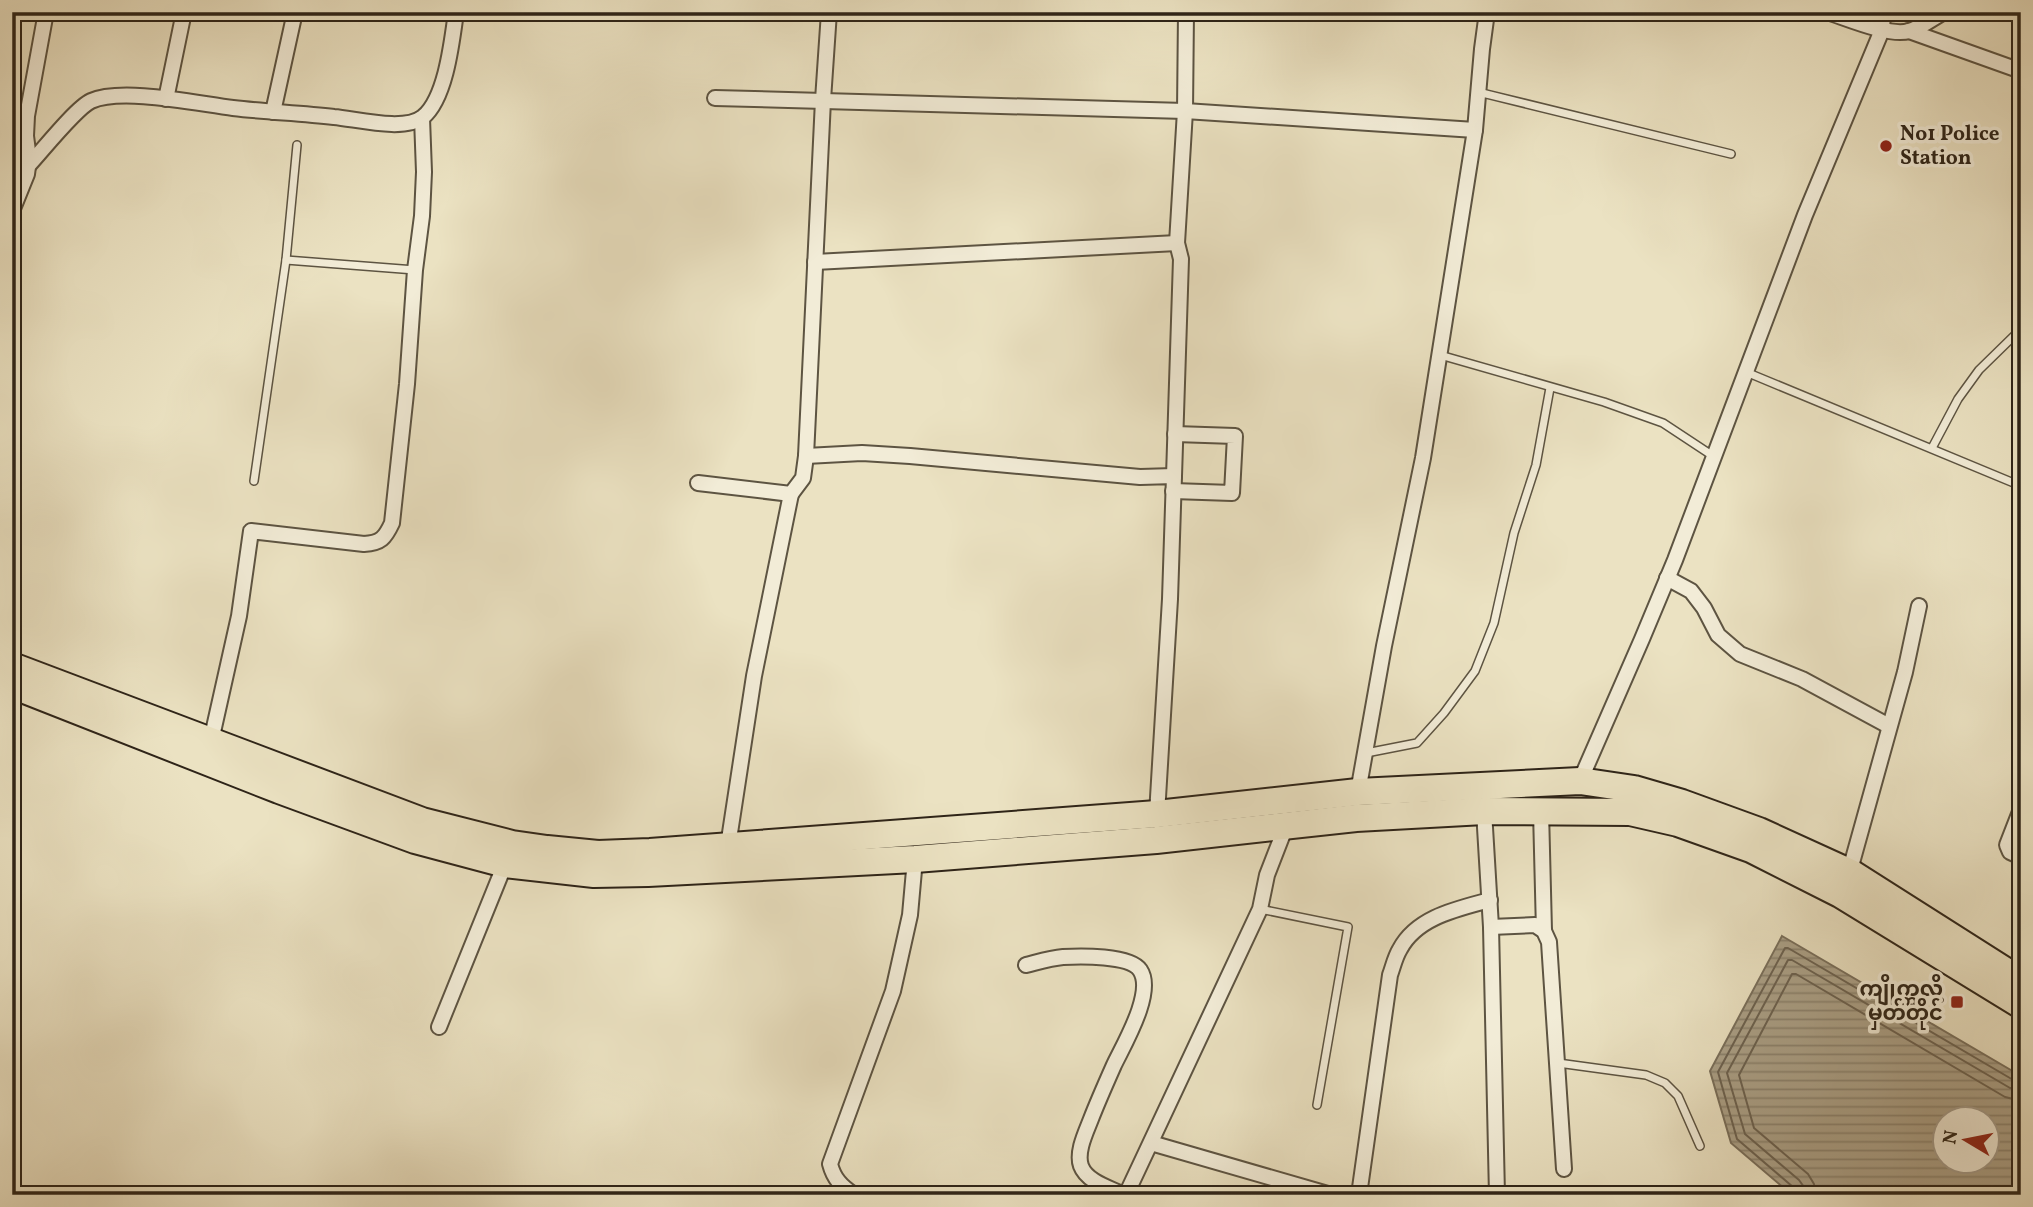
<svg xmlns="http://www.w3.org/2000/svg" width="2033" height="1207" font-family="Vollkorn,'Noto Sans Myanmar',serif">
<style>
.water{fill:url(#water-rules);stroke:#796f5b;stroke-width:2;fill-rule:evenodd}
.lines{fill:none;stroke-linecap:round;stroke-linejoin:round}
.shore{stroke:#6c6250;stroke-width:2}
.lane-casing{stroke:#5d5442;stroke-width:10}
.street-casing{stroke:#5d5442;stroke-width:18}
.highway-casing{stroke:#2e2418;stroke-width:30}
.lane{stroke:#f2ecd7;stroke-width:7}
.street{stroke:#f2ecd7;stroke-width:14}
.highway{stroke:#ebe2c2;stroke-width:26}
.poi-dot{fill:#8f2418;stroke:#f2ecd7;stroke-width:2.5}
.labels{text-anchor:middle;dominant-baseline:central;stroke-width:7;stroke-linejoin:round;paint-order:stroke}
.poi-label{font-size:21px;font-weight:bold;fill:#2e2418;stroke:#f2ecd7;text-anchor:start}
</style>
<defs>
<pattern id="water-rules" width="6" height="5" patternUnits="userSpaceOnUse" patternTransform="scale(1.75)"><rect width="6" height="5" fill="#aba188"/><path d="M0 2.5h6" fill="none" stroke="#8c836e"/></pattern>
</defs>
<rect width="100%" height="100%" fill="#ebe2c2"/>
<filter id="stains"><feTurbulence type="fractalNoise" baseFrequency=".00286" numOctaves="4"/><feColorMatrix values="0 0 0 0 .2 0 0 0 0 .09 0 0 0 0 .02 0 0 0 .5 -.17"/></filter>
<radialGradient id="worn" r=".72"><stop offset=".6" stop-color="#630" stop-opacity="0"/><stop offset="1" stop-color="#630" stop-opacity=".3"/></radialGradient>
<path class="water" d="M1782 936 2021 1076V1195H1792L1731 1143 1710 1071ZM1946 1120H1988V1162H1946Z"/>
<g class="lines">
<g class="shore">
<path d="M1796 1195 1793 1187 1737 1139 1718 1072 1785 948H1788L2015 1081 2021 1082"/>
<path d="M1805 1195 1804 1187 1799 1180 1745 1134 1727 1073 1788 960H1792L2010 1088 2021 1090"/>
<path d="M1815 1195 1814 1184 1808 1174 1754 1128 1739 1075 1792 974H1796L2005 1097 2021 1101"/>
</g>
<g class="lane-casing">
<g id="lane">
<path d="M1478 92 1731 154"/>
<path d="M286 260 415 270"/>
<path d="M1440 355 1604 402 1663 423 1713 456"/>
<path d="M1746 372 2021 486"/>
<path d="M1932 448 1958 399 1979 370 2021 329"/>
<path d="M254 481 286 260 297 145"/>
<path d="M1366 753 1417 743 1444 713 1475 671 1494 623 1514 533 1536 465 1550 388"/>
<path d="M1260 909 1348 927 1317 1105"/>
<path d="M1558 1063 1646 1075 1665 1083 1678 1096 1700 1146"/>
</g>
</g>
<g class="street-casing">
<g id="street">
<path d="M1827 12C1846 18 1890 37 1909 31 1921 28 1933 18 1944 12"/>
<path d="M1909 31 2021 71"/>
<path d="M715 98 1185 111 1475 130"/>
<path d="M166 99 184 12"/>
<path d="M273 112 295 12"/>
<path d="M28 166C42 151 76 108 91 101 122 87 199 104 233 108 267 112 301 113 334 117 357 119 404 132 423 117 446 98 452 41 456 12"/>
<path d="M12 211 27 174 29 159 26 136 27 116 46 12"/>
<path d="M815 262 1177 243"/>
<path d="M806 456 862 453 910 456 1140 477 1174 476 1170 599 1157 814"/>
<path d="M1174 476 1181 259 1177 243 1185 111 1186 12"/>
<path d="M698 483 791 494 803 478 806 456 823 100 829 12"/>
<path d="M1173 491 1232 493 1235 436 1175 434"/>
<path d="M1667 578 1691 591 1704 608 1718 635 1740 654 1802 679 1889 726"/>
<path d="M211 741 239 616 251 531 364 544C381 543 385 538 392 523L407 384 415 270 422 216 424 172 422 118"/>
<path d="M1580 781 1642 639 1675 560 1805 215 1882 30 1883 12"/>
<path d="M1358 792 1384 646 1423 458 1475 130 1482 49 1487 12"/>
<path d="M2021 809 2007 845 2010 852 2021 857"/>
<path d="M1484 811 1491 927 1497 1195"/>
<path d="M1541 811 1544 931"/>
<path d="M728 846 754 676 791 494"/>
<path d="M1848 877 1905 672 1919 606"/>
<path d="M1491 927 1535 925 1544 931 1549 942 1564 1169"/>
<path d="M1026 965C1038 962 1051 958 1063 957 1080 956 1130 955 1140 970 1155 992 1124 1044 1114 1065 1106 1083 1098 1101 1091 1119 1086 1132 1076 1152 1081 1166 1087 1182 1110 1188 1124 1195"/>
<path d="M439 1027 505 864"/>
<path d="M1151 1143 1331 1195"/>
<path d="M854 1195C841 1186 834 1179 830 1164L893 991 910 915 915 859"/>
<path d="M1126 1195 1260 909 1267 875 1286 826"/>
<path d="M1359 1195 1390 975C1393 967 1395 957 1400 949 1417 917 1457 909 1490 900"/>
</g>
</g>
<g class="highway-casing">
<g id="highway">
<path d="M12 666 422 821 512 844 547 849 598 854 650 852 1157 814 1358 792 1580 781 1634 789 1682 803 1759 831 1851 873 2021 981"/>
<path d="M12 685 279 790 415 840 505 864 594 874 648 873 915 859 1156 840 1356 818 1484 811 1630 812 1678 823 1751 849 1840 894 2021 1005"/>
</g>
</g>
<use href="#lane" class="lane"/>
<use href="#street" class="street"/>
<use href="#highway" class="highway"/>
</g>
<g class="poi-dot">
<circle cx="1886" cy="146" r="7"/>
<rect x="1950" y="995" width="14" height="14" rx="3.5"/>
</g>
<g class="labels">
<g class="poi-label">
<text x="1900" y="134">No1 Police<tspan x="1900" dy="24">Station</tspan></text>
<text x="1943" y="990" text-anchor="end">ကျိုက္ကလို့<tspan x="1943" dy="24">မှတ်တိုင်</tspan></text>
</g>
</g>
<rect width="2033" height="1207" fill="none" stroke="#ebe2c2" stroke-width="42"/>
<rect x="14" y="14" width="2005" height="1179" fill="none" stroke="#2e2418" stroke-width="3.5"/>
<rect x="21" y="21" width="1991" height="1165" fill="none" stroke="#2e2418" stroke-width="2"/>
<g transform="translate(1966 1140) rotate(280)"><circle r="33" fill="#f2ecd7" stroke="#a49c8b" stroke-width="2"/>
<path d="M0-5L12 26L0 18L-12 26Z" fill="#8f2418"/>
<text y="-10" font-size="19" font-weight="bold" text-anchor="middle" fill="#2e2418">N</text>
</g>
<rect width="100%" height="100%" filter="url(#stains)"/>
<rect width="100%" height="100%" fill="url(#worn)"/>
</svg>
